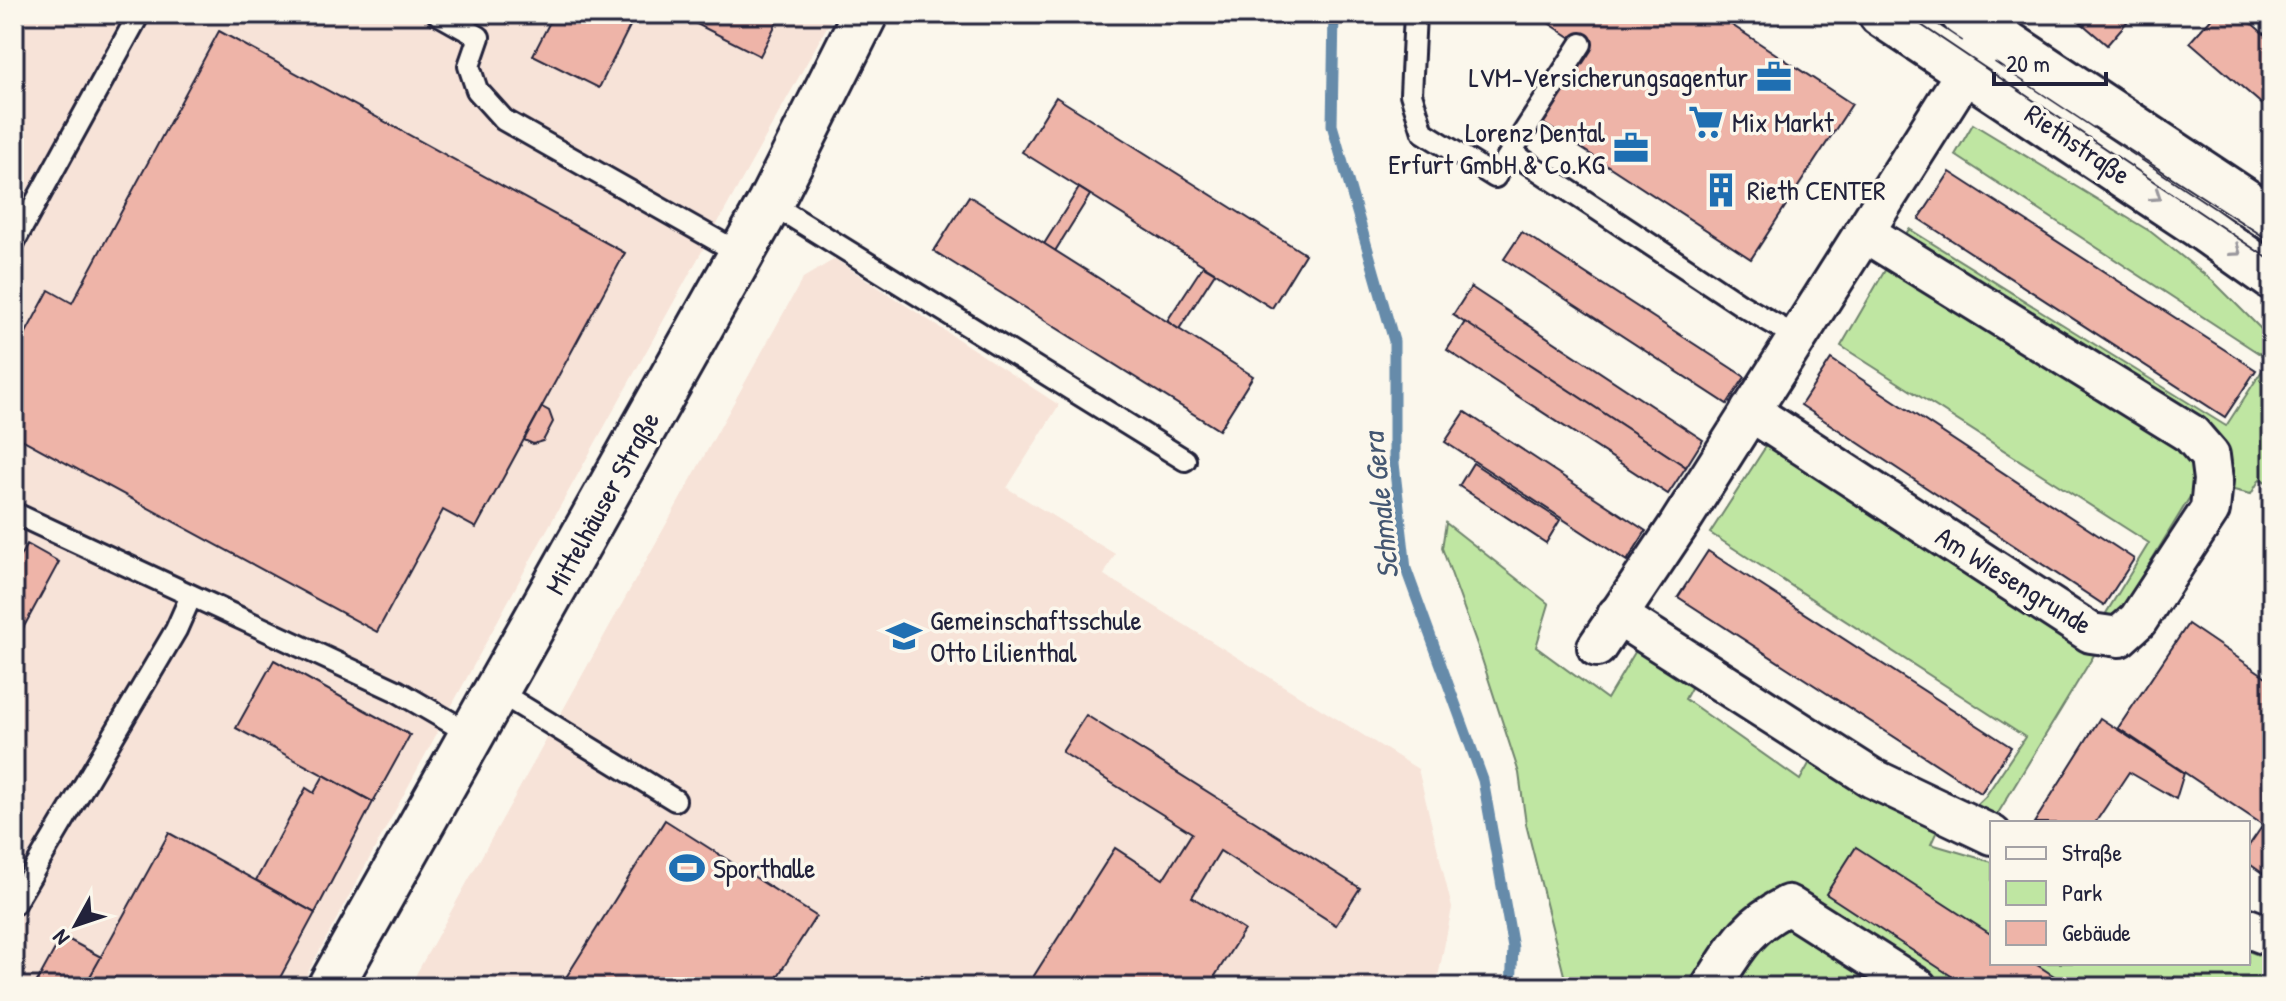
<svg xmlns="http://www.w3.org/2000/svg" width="2286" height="1001" font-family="'Patrick Hand',sans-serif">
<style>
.built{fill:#f7e3d8}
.green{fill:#bfe6a2;stroke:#70846e;stroke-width:2}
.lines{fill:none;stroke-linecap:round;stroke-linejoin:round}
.stream{stroke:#668baa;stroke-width:11}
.building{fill:#eeb4a8;stroke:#22223b;stroke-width:2}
.lane-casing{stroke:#22223b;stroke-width:26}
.street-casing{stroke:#22223b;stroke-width:44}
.secondary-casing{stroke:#22223b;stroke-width:50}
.lane{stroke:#fbf7ec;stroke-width:20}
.street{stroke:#fbf7ec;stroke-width:38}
.secondary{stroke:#fbf7ec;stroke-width:44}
.tram{stroke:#22223b;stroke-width:2}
.oneway{stroke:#99979c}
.labels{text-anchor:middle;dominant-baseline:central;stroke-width:7;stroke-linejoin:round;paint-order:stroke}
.poi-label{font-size:28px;fill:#22223b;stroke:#fbf7ec;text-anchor:start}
.street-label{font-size:28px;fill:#22223b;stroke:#fbf7ec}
.water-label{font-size:30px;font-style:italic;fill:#445772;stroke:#fbf7ec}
</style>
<rect width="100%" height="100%" fill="#fbf7ec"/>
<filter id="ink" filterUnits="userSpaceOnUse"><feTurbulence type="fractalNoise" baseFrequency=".0125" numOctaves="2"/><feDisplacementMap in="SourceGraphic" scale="16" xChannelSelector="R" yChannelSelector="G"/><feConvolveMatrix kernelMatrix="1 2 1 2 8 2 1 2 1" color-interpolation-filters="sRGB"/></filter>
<g filter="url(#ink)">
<g class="built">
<path d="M14 14H834L538 546 300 987H14Z"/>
<path d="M835 259 1059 405 1007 488 1115 554 1104 575 1418 769 1452 908 1436 987H409L803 278Z"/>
</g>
<g class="green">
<path d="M1973 124 2151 232 2214 282 2272 340V485L2260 479 2251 494 2199 482 1989 828 1968 813 1985 797 2025 737 1710 533 1783 420 2100 623 2149 543 1841 346 1909 229 2226 426 2269 360 1955 155Z"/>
<path d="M1446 523 1549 604 1536 647 1607 699 1650 627 1706 660 1685 699 1800 780 1825 735 1948 807 1931 844 1992 862V963H2248V951L2269 959 2258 987H1567L1526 824 1519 773 1478 647 1442 548Z"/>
</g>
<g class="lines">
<path class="stream" d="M1334 14 1332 125 1394 341V463L1406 569 1483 780 1513 948 1511 987"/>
</g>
<g class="building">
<path d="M554 14H636L599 88 533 55Z"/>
<path d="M677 14H781L760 56Z"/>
<path d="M1535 14H1715L1852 104 1751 259 1541 122 1588 49Z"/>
<path d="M2071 14H2134L2107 45Z"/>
<path d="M2215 14H2241L2272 41V113L2190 42Z"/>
<path d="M219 31 625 253 476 528 443 510 377 632 14 435V355L49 290 72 303Z"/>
<path d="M1056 97 1305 254 1272 308 1022 152Z"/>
<path d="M1950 172 2256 370 2225 417 1919 219Z"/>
<path d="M1079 188 1090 195 1055 251 1044 244Z"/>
<path d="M969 196 1253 376 1219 430 934 251Z"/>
<path d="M1522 232 1745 377 1727 404 1504 259Z"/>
<path d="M1203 266 1215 273 1179 329 1167 321Z"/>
<path d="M1471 287 1703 440 1686 467 1453 315Z"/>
<path d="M1465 322 1686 467 1668 494 1447 350Z"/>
<path d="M1831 359 2134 559 2104 605 1801 405Z"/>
<path d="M542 407 549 411 553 422 543 441 533 444 524 440Z"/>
<path d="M1465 412 1646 531 1627 561 1445 442Z"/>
<path d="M1473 463 1560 520 1546 543 1459 486Z"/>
<path d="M27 544 59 562 14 645V567Z"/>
<path d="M1708 551 2011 747 1981 793 1678 597Z"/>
<path d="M2188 624 2272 681 2271 879 2248 863V847L2263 825 2118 728Z"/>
<path d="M274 660 410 735 373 802 236 728Z"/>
<path d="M1086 715 1360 888 1336 925 1220 851 1192 897 1244 930 1208 987H1037L1030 982 1115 848 1163 879 1192 833 1062 752Z"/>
<path d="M2100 718 2184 773 2176 799 2129 772 2095 823H2034Z"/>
<path d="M324 775 373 802 315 913 256 880 306 788 314 793Z"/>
<path d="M665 820 816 916 771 987H560Z"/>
<path d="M169 833 315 913 275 987H84Z"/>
<path d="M1856 847 1992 935V963H2034L2071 987H1968L1962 983 1826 894Z"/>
<path d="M62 936 101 957 84 987H34Z"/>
<path d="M922 975 941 987H914Z"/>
</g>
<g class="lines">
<g class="lane-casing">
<g id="lane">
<path d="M438 14 479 37 469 66 477 90 504 120 741 254"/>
<path d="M1415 14 1411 94 1423 132 1495 177 1511 152 1743 306 1797 337"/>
<path d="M1511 152 1581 44"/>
<path d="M770 203 1185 460"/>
<path d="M14 242 139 14"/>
<path d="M14 513 397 691 471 734"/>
<path d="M497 691 675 800"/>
<path d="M14 904 176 630 191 596"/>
</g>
</g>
<g class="street-casing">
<g id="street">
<path d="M1750 411 2091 633 2119 637 2138 620 2210 510 2213 480 2210 456 2191 434 1864 232"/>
<path d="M1617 615 1872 778 1992 835"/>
<path d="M1597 647 1678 526 1991 32"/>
<path d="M2248 928 2272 937"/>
<path d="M1711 987C1736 948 1746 926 1788 905L1917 987"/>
</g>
</g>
<g class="secondary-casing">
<g id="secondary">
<path d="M1881 14 2200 226 2272 277"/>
<path d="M1963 14 2272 219"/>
<path d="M330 987 770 203 865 14"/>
</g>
</g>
<use href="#lane" class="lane"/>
<use href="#street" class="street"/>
<use href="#secondary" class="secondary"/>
<g class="tram">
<path d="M1905 14 2272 261"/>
<path d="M2094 127 2272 242"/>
</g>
</g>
<defs><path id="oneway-chevron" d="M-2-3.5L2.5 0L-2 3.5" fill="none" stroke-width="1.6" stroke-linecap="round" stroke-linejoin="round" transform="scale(2)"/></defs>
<g class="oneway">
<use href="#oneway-chevron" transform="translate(2156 196) rotate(34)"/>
<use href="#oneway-chevron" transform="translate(2236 251) rotate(36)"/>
</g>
</g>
<defs>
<g id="office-bare" transform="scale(2.76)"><path d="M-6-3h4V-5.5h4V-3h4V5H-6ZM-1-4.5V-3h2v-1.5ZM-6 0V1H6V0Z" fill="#1f6fb2" stroke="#fbf7ec" stroke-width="2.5" paint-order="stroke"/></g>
<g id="supermarket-bare" transform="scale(2.76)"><path d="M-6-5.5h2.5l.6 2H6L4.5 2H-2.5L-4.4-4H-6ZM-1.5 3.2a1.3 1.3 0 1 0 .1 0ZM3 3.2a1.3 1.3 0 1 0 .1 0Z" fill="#1f6fb2" stroke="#fbf7ec" stroke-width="2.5" paint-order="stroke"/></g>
<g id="building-bare" transform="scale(2.76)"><path d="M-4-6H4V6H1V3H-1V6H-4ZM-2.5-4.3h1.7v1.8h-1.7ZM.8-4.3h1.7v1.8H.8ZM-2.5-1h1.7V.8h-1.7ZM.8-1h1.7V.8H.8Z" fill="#1f6fb2" stroke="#fbf7ec" stroke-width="2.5" paint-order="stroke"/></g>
<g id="school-bare" transform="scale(2.76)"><path d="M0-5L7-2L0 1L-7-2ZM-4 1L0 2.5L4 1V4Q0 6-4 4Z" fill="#1f6fb2" stroke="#fbf7ec" stroke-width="2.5" paint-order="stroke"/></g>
<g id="stadium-bare" transform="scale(2.76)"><path d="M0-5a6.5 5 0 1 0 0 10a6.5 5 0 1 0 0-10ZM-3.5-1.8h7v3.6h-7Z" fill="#1f6fb2" stroke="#fbf7ec" stroke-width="2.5" paint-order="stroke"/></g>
</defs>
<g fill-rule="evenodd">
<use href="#office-bare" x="1774" y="77"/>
<use href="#supermarket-bare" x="1706" y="122"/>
<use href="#office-bare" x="1631" y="148"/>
<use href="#building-bare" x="1721" y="190"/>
<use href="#school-bare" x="904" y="636"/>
<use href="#stadium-bare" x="687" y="868"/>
</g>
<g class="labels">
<g class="poi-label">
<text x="1748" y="77" text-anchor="end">LVM-Versicherungsagentur</text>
<text x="1732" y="122">Mix Markt</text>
<text x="1605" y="132" text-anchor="end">Lorenz Dental<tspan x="1605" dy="32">Erfurt GmbH &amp; Co.KG</tspan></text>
<text x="1747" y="190">Rieth CENTER</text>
<text x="930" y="620">Gemeinschaftsschule<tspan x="930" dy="32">Otto Lilienthal</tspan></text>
<text x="713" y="868">Sporthalle</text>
</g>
<g class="street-label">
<text transform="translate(2078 144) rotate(34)">Riethstraße</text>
<text transform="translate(602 503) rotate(-61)">Mittelhäuser Straße</text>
<text transform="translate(2014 580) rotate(32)">Am Wiesengrunde</text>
</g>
<g class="water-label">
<text transform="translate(1380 506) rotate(-96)">Schmale Gera</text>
</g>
</g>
<rect width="2286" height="1001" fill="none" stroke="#fbf7ec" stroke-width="48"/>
<rect x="24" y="24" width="2238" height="953" fill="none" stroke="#22223b" stroke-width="3" filter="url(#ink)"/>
<rect x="1990" y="821" width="260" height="144" fill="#fbf7ec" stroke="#a4a2a5" stroke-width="2"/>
<rect x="2006" y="847" width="40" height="12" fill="#fbf7ec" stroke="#a4a2a5" stroke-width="2"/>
<text x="2062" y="861" font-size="24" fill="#22223b">Straße</text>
<rect x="2006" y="881" width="40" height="24" fill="#bfe6a2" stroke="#a4a2a5" stroke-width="2"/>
<text x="2062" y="901" font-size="24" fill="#22223b">Park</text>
<rect x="2006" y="921" width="40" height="24" fill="#eeb4a8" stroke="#a4a2a5" stroke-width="2"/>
<text x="2062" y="941" font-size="24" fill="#22223b">Gebäude</text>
<g transform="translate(76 925) rotate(230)" stroke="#fbf7ec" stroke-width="6" paint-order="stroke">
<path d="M0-6L14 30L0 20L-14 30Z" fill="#22223b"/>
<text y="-12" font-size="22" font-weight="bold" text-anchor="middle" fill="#22223b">N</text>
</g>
<path d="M1994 72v12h112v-12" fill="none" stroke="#22223b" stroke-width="4"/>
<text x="2006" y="72" font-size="24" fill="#22223b" stroke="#fbf7ec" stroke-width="6" paint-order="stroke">20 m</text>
</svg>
